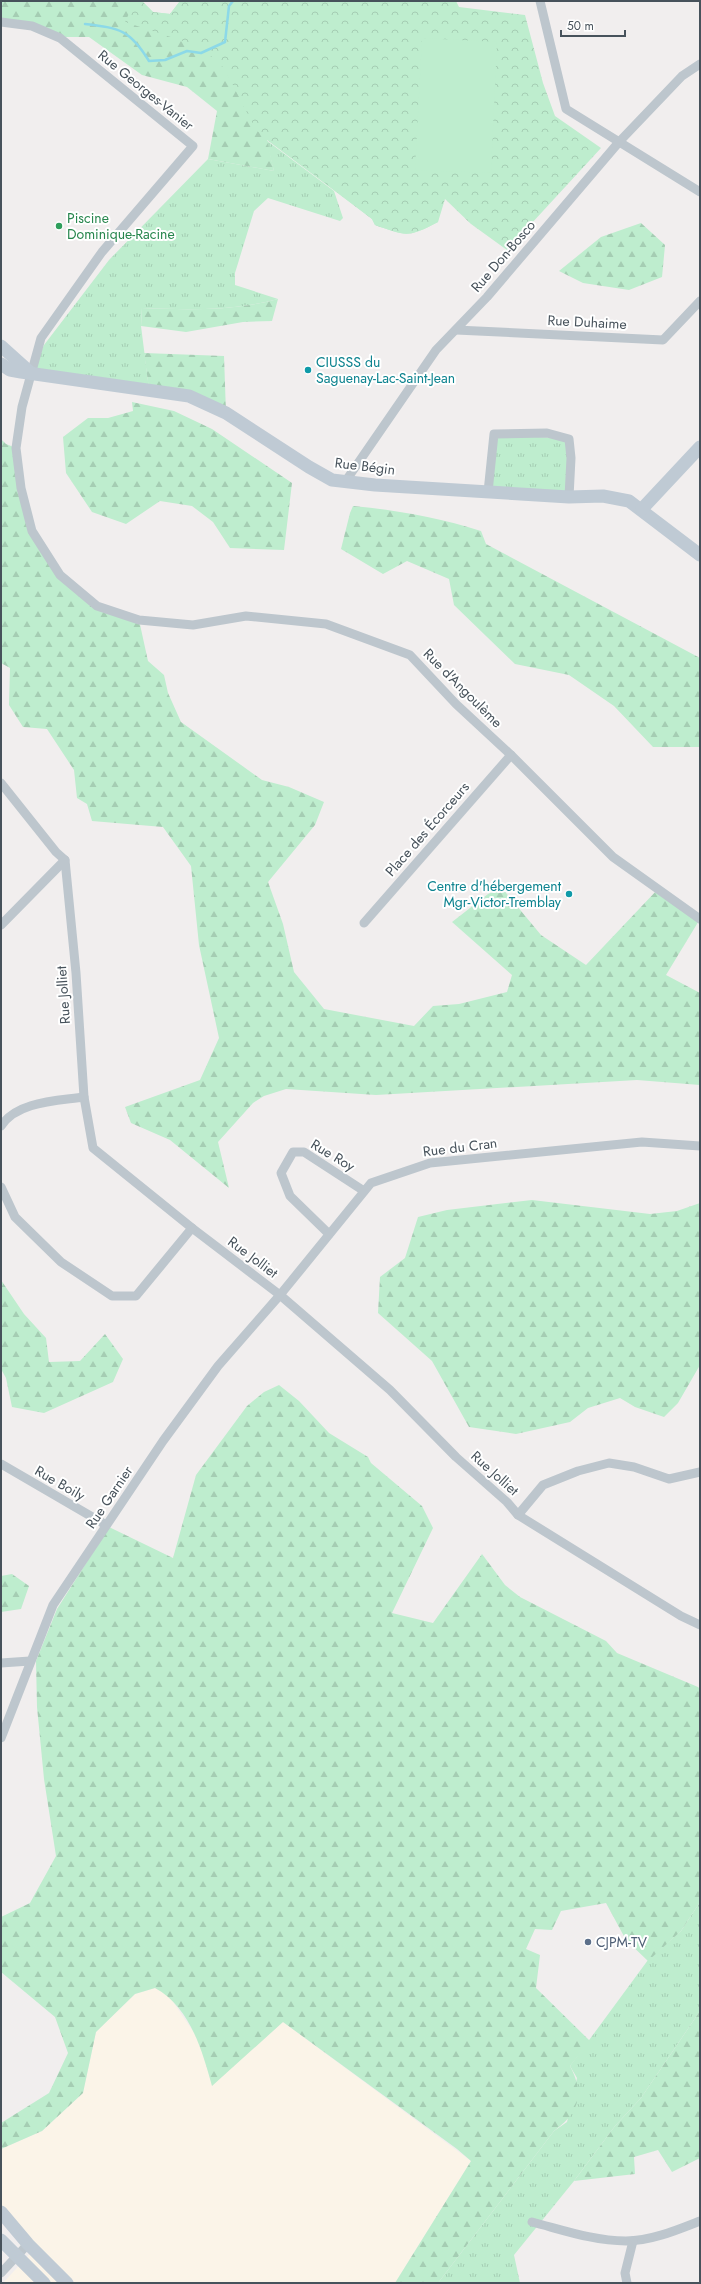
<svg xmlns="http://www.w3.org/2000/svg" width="701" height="2284" font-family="Jost,sans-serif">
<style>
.commercial{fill:#fbf4e8}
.grass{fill:url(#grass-tufts)}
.forest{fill:url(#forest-firs)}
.park{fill:url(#park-crowns)}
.garden{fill:#beedce}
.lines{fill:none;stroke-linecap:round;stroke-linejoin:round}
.stream{stroke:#8cd9e8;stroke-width:2.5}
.street{stroke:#bdc6cd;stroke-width:9}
.secondary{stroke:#bfcad4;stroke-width:13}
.leisure-dot{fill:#2e9e5b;stroke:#fff;stroke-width:1.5}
.culture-dot{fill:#0f9aa8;stroke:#fff;stroke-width:1.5}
.service-dot{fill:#5c6f8a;stroke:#fff;stroke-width:1.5}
.labels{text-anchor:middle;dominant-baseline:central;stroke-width:4;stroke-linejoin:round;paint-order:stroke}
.street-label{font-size:14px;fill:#47525b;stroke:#fff}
.leisure-label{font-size:14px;fill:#27864d;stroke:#fff;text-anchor:start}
.culture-label{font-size:14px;fill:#0d838f;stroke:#fff;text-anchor:start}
.service-label{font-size:14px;fill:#4e5e75;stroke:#fff;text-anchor:start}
</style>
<defs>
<pattern id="grass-tufts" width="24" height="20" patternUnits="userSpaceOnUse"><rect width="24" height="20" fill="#beedce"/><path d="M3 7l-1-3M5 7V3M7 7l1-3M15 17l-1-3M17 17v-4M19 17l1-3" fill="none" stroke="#a5cdb3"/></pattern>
<pattern id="forest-firs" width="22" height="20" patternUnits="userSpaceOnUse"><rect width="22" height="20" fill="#beedce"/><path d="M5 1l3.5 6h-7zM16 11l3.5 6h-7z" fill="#a5cdb3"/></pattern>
<pattern id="park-crowns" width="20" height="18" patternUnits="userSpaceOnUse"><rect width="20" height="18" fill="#beedce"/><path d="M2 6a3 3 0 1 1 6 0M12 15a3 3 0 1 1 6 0" fill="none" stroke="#a5cdb3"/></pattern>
</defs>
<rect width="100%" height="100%" fill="#f1eeee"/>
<path class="commercial" d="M155 1988 169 1996 199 2040 212 2085 283 2022 471 2161 395 2283H3L37 2246 1 2206V2149L42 2131 83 2093 96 2032 135 1994Z"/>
<g class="grass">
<path d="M266 140 334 191 343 218 340 221 268 198 254 211 235 273V285L278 299C233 311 188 310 142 308L141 326 149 389 31 373 44 345 109 260 208 159 274 171Z"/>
<path d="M494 434 569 439V497L488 492Z"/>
<path d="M700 1902V2011L641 2098 615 2126 574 2181 514 2255 520 2283H438L554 2131 567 2122 577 2078 570 2066 648 1960 681 1931Z"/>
</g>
<g class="forest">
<path d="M1 1H142L153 12 170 14 180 1H456L438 222C408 238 406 236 375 225L372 219 267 140 274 171 208 159 217 111 187 87 142 75 89 37H61L6 20 1 28Z"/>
<path d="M641 223 665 245 662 277 629 290 583 283 559 271 601 237Z"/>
<path d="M278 299 272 321 243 322 186 332 141 326 142 308C188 310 233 311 278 299Z"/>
<path d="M144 353 224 356 226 413 149 389Z"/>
<path d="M132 402 174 411 212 429 292 483 284 550 230 548 213 522 192 506 160 501 126 524 92 512 66 473 63 437 88 418H108L133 411Z"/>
<path d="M1 439 6 444 16 448 32 531 60 575 97 606 139 620 148 661 164 675 168 693 181 722 262 780 289 787 324 802 315 825 268 882 283 924 294 972 324 1009 414 1026 433 1006 459 1004 507 992 512 975 452 922 488 894 502 888 541 935 586 965 658 889 700 919 666 975 700 993V1085L637 1080 376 1095 286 1089 264 1096 253 1103 218 1142 229 1188 170 1140 131 1123 125 1107 200 1080 219 1038 199 945 191 866 163 827 92 821 87 804 77 798 74 770 47 729 23 727 9 705 10 668 1 663Z"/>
<path d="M353 506C397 510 440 518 481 531L486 544 700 658V747H653L614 706 569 675 515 664 454 605 449 579 407 561 383 574 341 549 350 513Z"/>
<path d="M532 1200 650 1214 677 1211 700 1203V1365L678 1403 664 1417 635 1407 620 1398 588 1408 570 1422 516 1434 469 1427 432 1361 378 1313 380 1277 405 1258 418 1217 447 1210Z"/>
<path d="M1 1280 24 1314 46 1338 49 1362 80 1361 105 1334 123 1359 113 1382 44 1413 12 1407 6 1378 1 1369Z"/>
<path d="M279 1385 299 1401 329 1433 368 1457 371 1463 422 1506 433 1528 392 1613 433 1623 482 1554 505 1585 520 1597 606 1641 617 1653 698 1687 700 1689V1902L681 1931 648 1961 626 1940 606 1903 561 1911 552 1930 535 1929 526 1949 540 1955 536 1988 590 2041 570 2066C585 2094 579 2113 554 2131L438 2283H395L471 2161 457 2149 283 2022 212 2086C202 2050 190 2007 155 1988L135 1994 96 2032 83 2093 42 2131 1 2149V2123L49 2093 68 2053 55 2017 1 1972V1917L30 1903 56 1856 44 1779 37 1707 36 1661 57 1609 109 1527 173 1558 196 1475 247 1406 264 1392Z"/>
<path d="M12 1574 29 1586 21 1609 1 1612V1576Z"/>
<path d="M700 2011V2158L672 2172 658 2150 634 2157 635 2174 574 2181 615 2126 641 2098Z"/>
</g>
<path class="park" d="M135 1H142L153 12 170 14 180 1H456L459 7 525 15 543 83 555 116 601 148 507 250 471 224 445 199 438 222C408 238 406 236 375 225L372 219 256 130 224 68 211 56 198 46 125 22Z"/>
<path class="garden" d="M422 38 497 42 491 173 415 170Z"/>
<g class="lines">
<path class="stream" d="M85 24C120 28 130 30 149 61L165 60 187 51 201 53 225 42 229 6 233 1"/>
<g class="street">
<path d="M540 1 566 109 700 192"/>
<path d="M1 22 32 26 60 38 193 146 102 252 41 338 22 407 16 448 21 488 32 531 60 575 97 606 139 620 193 625 246 616 326 624 410 655 456 704 511 755 613 857 700 919"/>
<path d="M456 330 663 340 700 301"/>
<path d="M345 482 436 350 487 297 619 142 682 76 700 64"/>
<path d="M488 492 494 434 547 433 569 439 571 458 569 497"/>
<path d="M1 783 56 852 65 860 76 973 84 1097 93 1148 192 1228 280 1295 390 1390 456 1457 507 1502 518 1515 681 1616 700 1625"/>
<path d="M364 923 511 755"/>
<path d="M1 925 65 860"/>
<path d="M1 1126C17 1101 58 1101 84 1097"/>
<path d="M1 1187 15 1217 61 1262 112 1296H136L192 1228"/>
<path d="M329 1234 290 1196 281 1173 293 1152H304L364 1191"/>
<path d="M1 1464 106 1525"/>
<path d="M518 1515 543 1485 578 1471 609 1463 634 1467 669 1479 700 1472"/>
<path d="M1 1663 30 1661"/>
<path d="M1 1738 53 1605 163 1441 218 1366 280 1295 371 1183 430 1163 642 1142 700 1146"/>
<path d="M532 2222C563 2230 594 2241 626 2241 651 2241 677 2230 700 2221"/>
<path d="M1 2273 28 2244"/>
<path d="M627 2283 625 2273 633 2241"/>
</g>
<g class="secondary">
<path d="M1 346 31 373"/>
<path d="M1 364 10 370 21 372 189 396 226 413 309 467 332 480 375 485 569 497 603 496 629 501 700 555"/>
<path d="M642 509 700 447"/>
<path d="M1 2212 28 2244 67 2283"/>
<path d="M1 2240 44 2283"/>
</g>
</g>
<circle class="leisure-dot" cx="59" cy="226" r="4"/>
<g class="culture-dot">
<circle cx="308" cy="370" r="4"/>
<circle cx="569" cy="894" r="4"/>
</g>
<circle class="service-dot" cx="588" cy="1942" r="4"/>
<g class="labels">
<g class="street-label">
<text transform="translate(146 90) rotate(39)">Rue Georges-Vanier</text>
<text transform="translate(503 256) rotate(-49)">Rue Don-Bosco</text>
<text transform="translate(587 322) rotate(3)">Rue Duhaime</text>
<text transform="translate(365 466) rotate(7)">Rue Bégin</text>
<text transform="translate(463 688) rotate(45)">Rue d'Angoulème</text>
<text transform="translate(427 829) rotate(-49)">Place des Écorceurs</text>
<text transform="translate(63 995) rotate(-94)">Rue Jolliet</text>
<text transform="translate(460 1147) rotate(-7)">Rue du Cran</text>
<text transform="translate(333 1155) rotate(31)">Rue Roy</text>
<text transform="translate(253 1257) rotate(37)">Rue Jolliet</text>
<text transform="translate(495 1473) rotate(42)">Rue Jolliet</text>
<text transform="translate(60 1483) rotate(30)">Rue Boily</text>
<text transform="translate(109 1497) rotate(-56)">Rue Garnier</text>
</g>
<g class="leisure-label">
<text x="67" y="218">Piscine<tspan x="67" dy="16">Dominique-Racine</tspan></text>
</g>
<g class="culture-label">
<text x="316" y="362">CIUSSS du<tspan x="316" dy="16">Saguenay-Lac-Saint-Jean</tspan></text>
<text x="561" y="886" text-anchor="end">Centre d'hébergement<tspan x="561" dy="16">Mgr-Victor-Tremblay</tspan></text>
</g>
<g class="service-label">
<text x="596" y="1942">CJPM-TV</text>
</g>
</g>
<rect width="701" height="2284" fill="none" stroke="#47525b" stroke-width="4"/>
<path d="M561 30v6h64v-6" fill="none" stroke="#47525b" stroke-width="2"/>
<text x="567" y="30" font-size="12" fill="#47525b" stroke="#ffffff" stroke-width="3" paint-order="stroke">50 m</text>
</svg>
